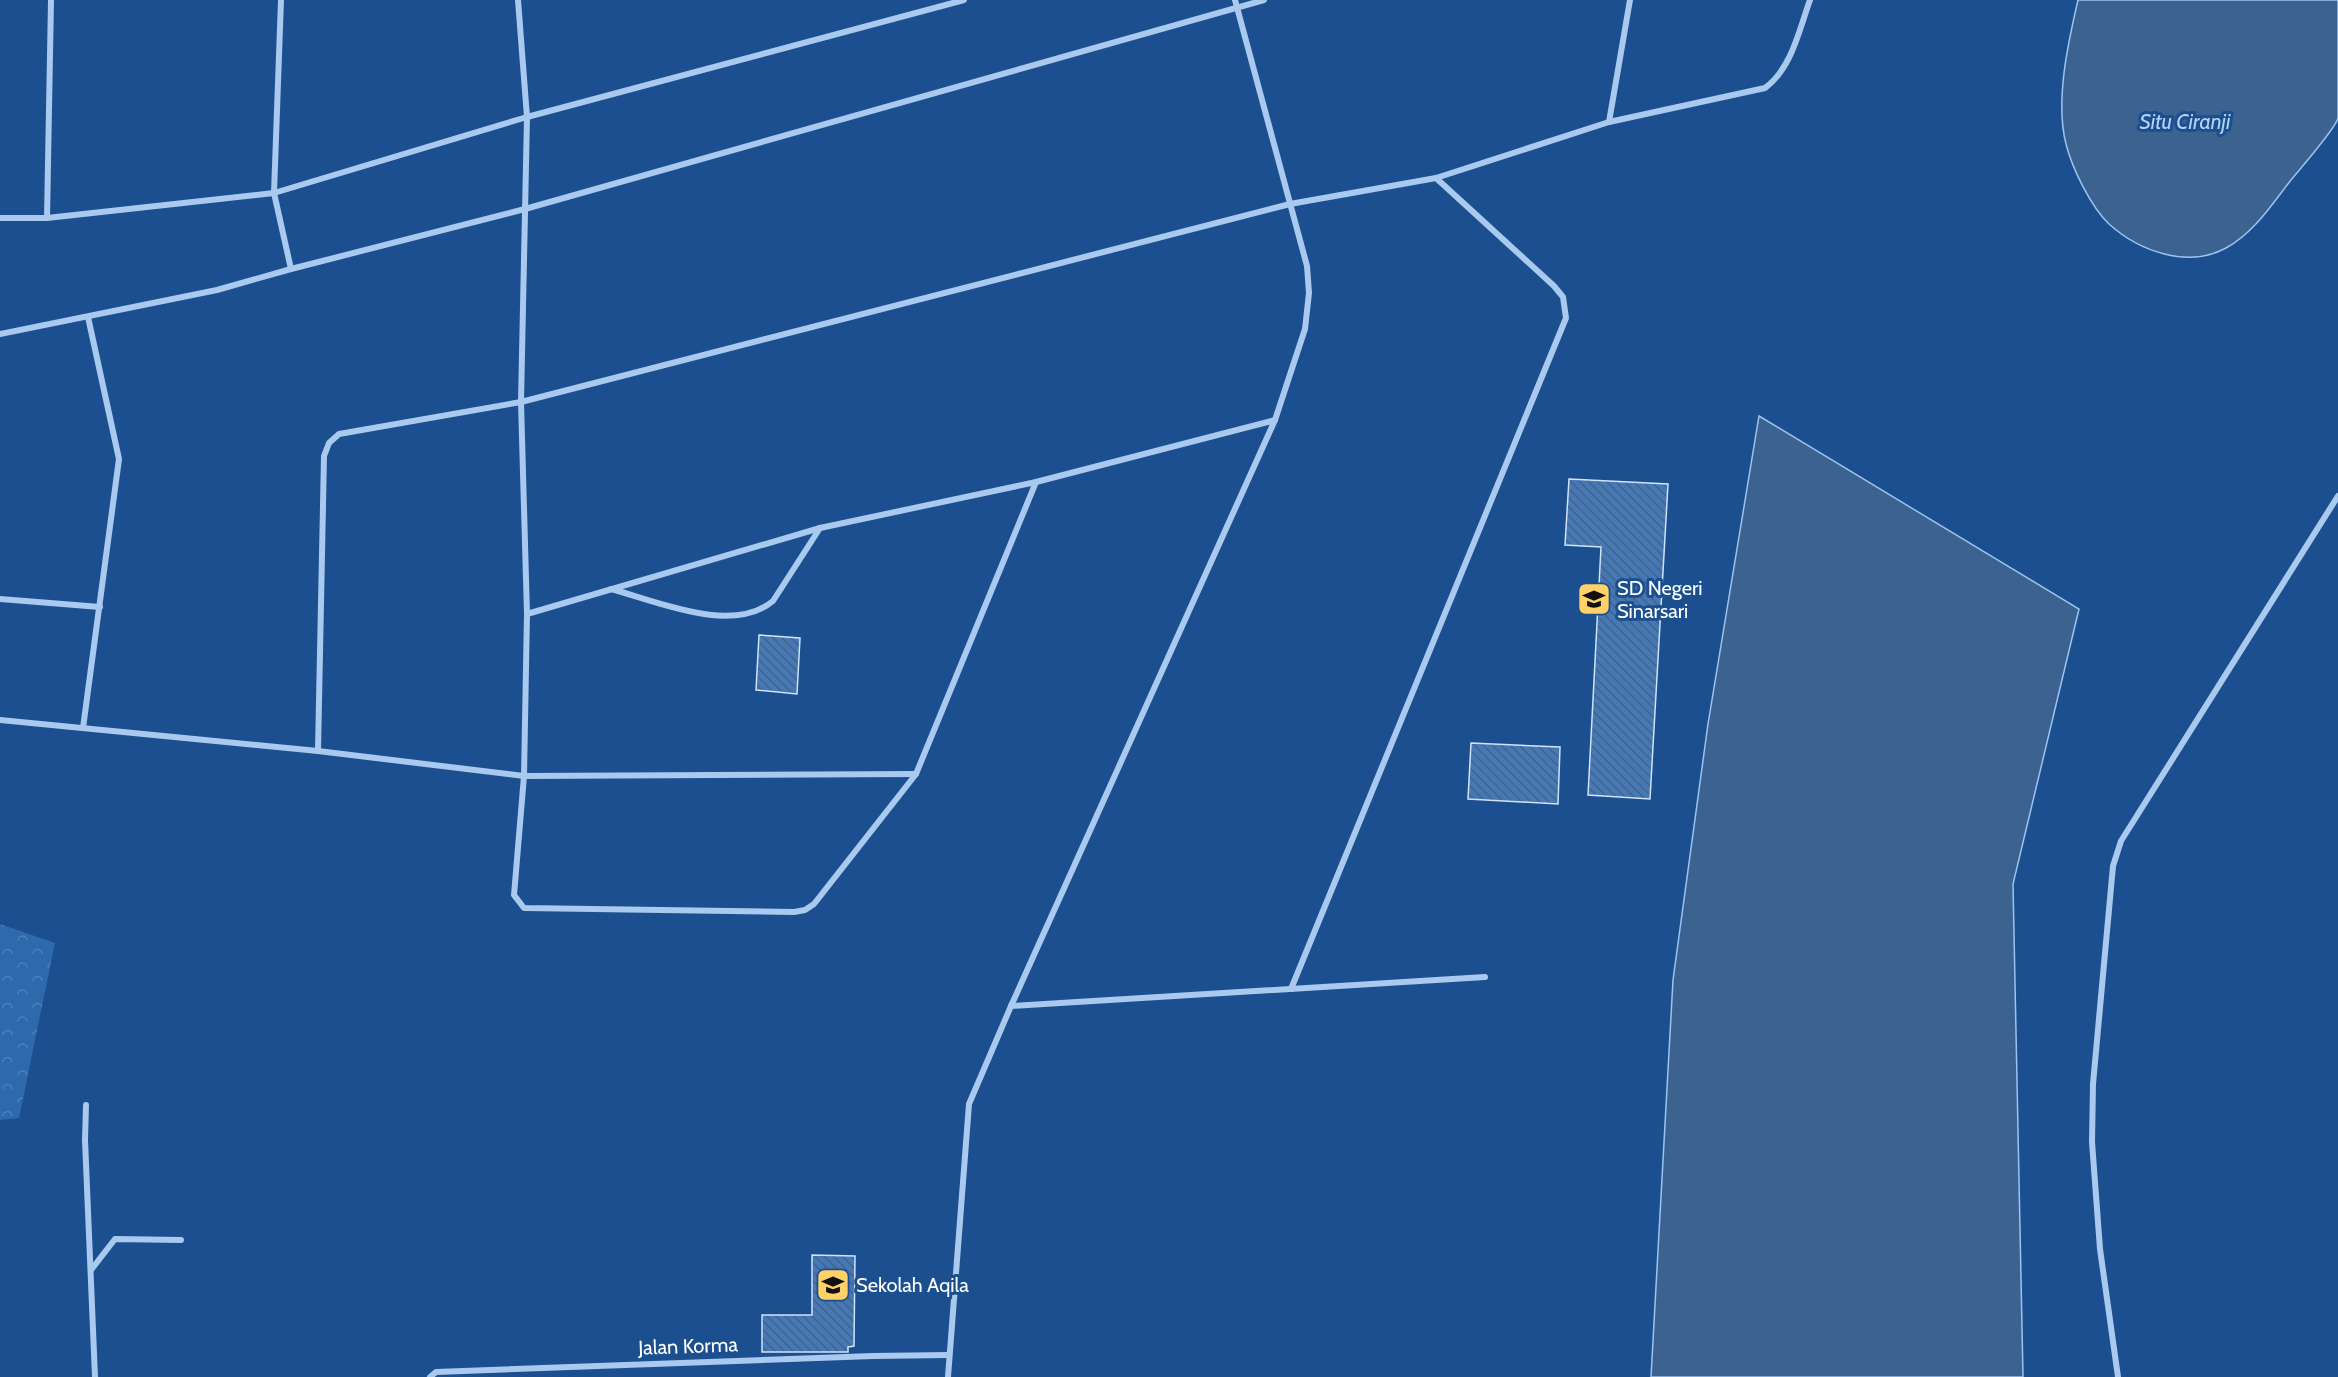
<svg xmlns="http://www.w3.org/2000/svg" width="2338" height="1377" font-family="Cabin,sans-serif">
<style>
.forest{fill:url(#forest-crowns)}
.water{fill:#3c6290;stroke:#9cc4f0;stroke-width:1.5}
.building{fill:url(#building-back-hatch);stroke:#cfe3fa;stroke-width:1.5}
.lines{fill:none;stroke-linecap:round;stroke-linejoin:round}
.minor{stroke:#a9c9ee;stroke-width:6}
.labels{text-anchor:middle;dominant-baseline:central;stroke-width:6;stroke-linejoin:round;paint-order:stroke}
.poi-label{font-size:20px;fill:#fff;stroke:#1b4f8f;text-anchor:start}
.street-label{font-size:20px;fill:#fff;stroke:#1b4f8f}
.water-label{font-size:21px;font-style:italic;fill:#b5d3f5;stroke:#1b4f8f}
</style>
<defs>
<pattern id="forest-crowns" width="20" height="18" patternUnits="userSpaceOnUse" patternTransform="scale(1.5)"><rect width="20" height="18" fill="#2e69ad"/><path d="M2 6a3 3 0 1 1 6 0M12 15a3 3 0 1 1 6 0" fill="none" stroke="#4d80b9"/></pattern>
<pattern id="building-back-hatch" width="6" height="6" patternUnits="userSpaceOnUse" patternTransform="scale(1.5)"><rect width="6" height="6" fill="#4478b7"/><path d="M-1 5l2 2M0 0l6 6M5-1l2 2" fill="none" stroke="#486282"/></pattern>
</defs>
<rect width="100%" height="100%" fill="#1b4f8f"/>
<path class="forest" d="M0 924 55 943 19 1118 0 1120Z"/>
<g class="water">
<path d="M2078 0H2338C2338 27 2338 55 2338 82 2338 93 2338 107 2338 118 2336 128 2300 169 2291 180 2272 204 2254 233 2226 248 2188 269 2139 251 2109 224 2091 207 2072 168 2066 144 2055 101 2068 43 2078 0Z"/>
<path d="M1759 416 2079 609 2013 884 2023 1377H1651L1673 980 1708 724Z"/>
</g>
<g class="building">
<path d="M1569 479 1668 484 1650 799 1588 795 1601 547 1565 545Z"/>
<path d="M759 635 800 638 797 694 756 690Z"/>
<path d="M1471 743 1560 747 1558 804 1468 799Z"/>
<path d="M812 1255 855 1256 854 1346 848 1347V1352H762V1315H812Z"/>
</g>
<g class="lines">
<g class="minor">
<path d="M281 0 274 193 291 269"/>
<path d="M518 0 527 117 521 402 527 614 524 776 514 895 524 908 794 912 805 910 814 904 916 774 1036 482"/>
<path d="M1609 122 1630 0"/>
<path d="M0 218H47L274 193 527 117 964 0"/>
<path d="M47 218 51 0"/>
<path d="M0 334 217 290 291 269 525 209 1264 0"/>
<path d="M611 589C656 601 732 635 773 601L820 528"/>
<path d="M0 599 100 607"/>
<path d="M527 614 820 528 1036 482 1275 420"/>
<path d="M0 720 318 751 524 776 916 774"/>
<path d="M83 728 119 459 88 317"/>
<path d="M318 751 324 456 329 443 339 434 521 402 1290 204 1436 178 1609 122 1765 88C1792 68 1799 30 1810 0"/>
<path d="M1291 989 1566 318 1563 297 1554 286 1436 178"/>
<path d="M1011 1006 1485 977"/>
<path d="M86 1105 85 1140 95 1377"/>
<path d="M91 1270 115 1239 181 1240"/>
<path d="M430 1377 436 1372 873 1356 948 1355"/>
<path d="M948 1377 969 1104 1011 1006 1275 420 1305 329 1309 293 1307 266 1235 0"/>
<path d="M2118 1377 2100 1249 2092 1142 2093 1084 2113 866 2121 841 2338 496"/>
</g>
</g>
<defs>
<g id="school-square" transform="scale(1.725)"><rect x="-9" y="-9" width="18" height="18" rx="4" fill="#ffd166" stroke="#1b4f8f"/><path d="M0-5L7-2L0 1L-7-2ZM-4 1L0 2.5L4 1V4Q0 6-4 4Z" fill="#111"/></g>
</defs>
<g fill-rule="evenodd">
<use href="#school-square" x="1594" y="599"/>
<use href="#school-square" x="833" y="1285"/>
</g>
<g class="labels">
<g class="poi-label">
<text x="1617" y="588">SD Negeri<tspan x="1617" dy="23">Sinarsari</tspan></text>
<text x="856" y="1285">Sekolah Aqila</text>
</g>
<g class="street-label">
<text transform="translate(688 1346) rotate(-2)">Jalan Korma</text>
</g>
<g class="water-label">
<text x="2185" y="121">Situ Ciranji</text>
</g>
</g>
</svg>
